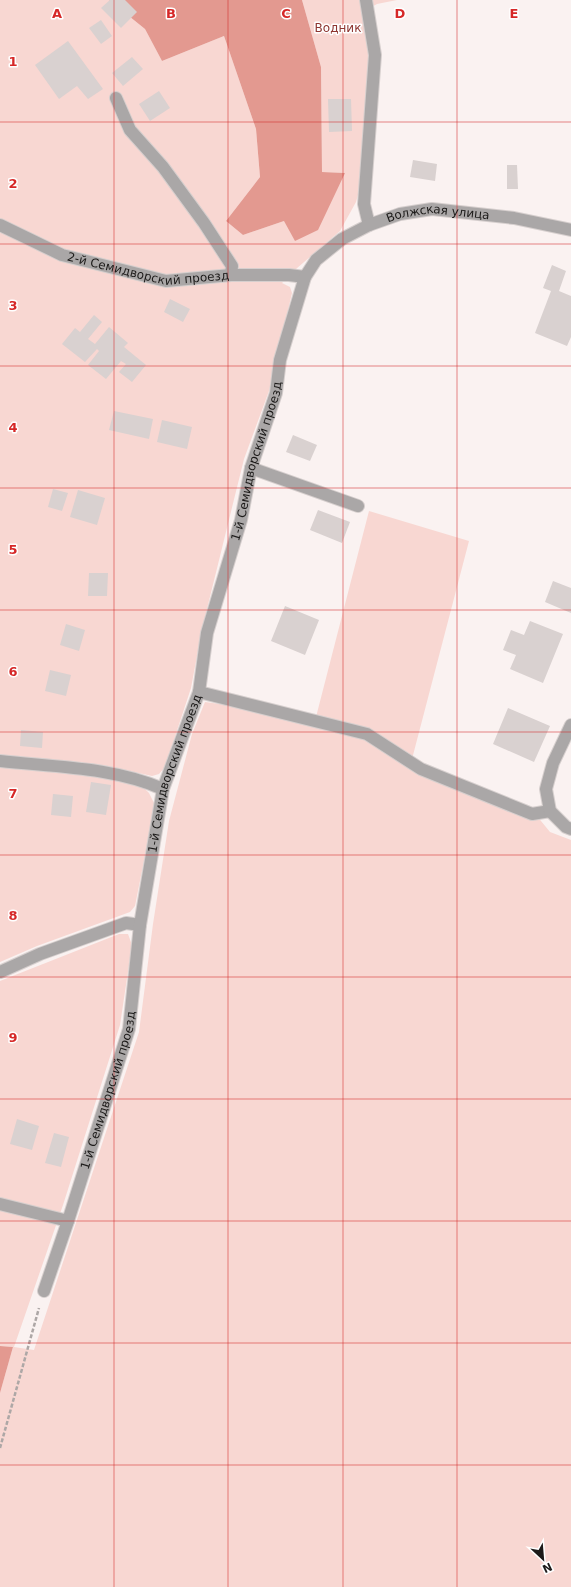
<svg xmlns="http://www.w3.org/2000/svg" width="571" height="1587" font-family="'DejaVu Sans',sans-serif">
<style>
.green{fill:#f8d7d2}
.forest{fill:#e39990}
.building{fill:#d9d1d0}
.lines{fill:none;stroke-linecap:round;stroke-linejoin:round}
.minor-casing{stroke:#d6cfce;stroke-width:14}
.path{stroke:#ada7a6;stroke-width:2.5;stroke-dasharray:4 2;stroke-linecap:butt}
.minor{stroke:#aaa7a7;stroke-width:12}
.grid{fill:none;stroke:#d62828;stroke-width:1;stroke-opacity:0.55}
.labels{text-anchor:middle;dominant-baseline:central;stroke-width:3;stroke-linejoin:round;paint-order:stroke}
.park-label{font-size:12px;fill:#8d3530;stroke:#fff}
.street-label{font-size:12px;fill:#1c1a19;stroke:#fff}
.grid-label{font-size:13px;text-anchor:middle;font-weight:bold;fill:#d62828;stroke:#fff;stroke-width:3;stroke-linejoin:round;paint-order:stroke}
</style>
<rect width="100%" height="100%" fill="#faf2f1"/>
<g class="green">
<path d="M0 0H109L145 29 162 61 224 36 256 129 260 177 226 221 243 235 284 221 345 173 322 172 321 67 302 0H397L377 4 363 12 369 57 364 174 356 202 340 231 296 269 282 283 290 287 292 293 269 391 244 459 202 629 191 688 165 767 159 774 152 776 103 765 0 758Z"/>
<path d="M369 511 469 541 412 759 532 810 550 832 571 840V1587H0V1393L13 1347 0 1346V981L119 934H128L132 945 120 1025 63 1205 14 1347 34 1350 139 1032 153 924 169 821 192 734 205 702 316 717Z"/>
<path d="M0 766 100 773 142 786 149 793 155 805 135 906 130 912 37 946 0 962Z"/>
</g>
<g class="forest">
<path d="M109 0H302L321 67 322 172 345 173 318 230 295 241 284 221 243 235 226 221 260 177 256 129 224 36 162 61 145 29Z"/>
<path d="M0 1346 13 1347 0 1393Z"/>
</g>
<g class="building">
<path d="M110 0H125L137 12 121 28 101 8Z"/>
<path d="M101 20 112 36 101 44 89 28Z"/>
<path d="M68 41 103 89 88 99 77 86 59 99 35 65Z"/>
<path d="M132 57 143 69 123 86 112 73Z"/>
<path d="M159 91 170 108 150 121 139 104Z"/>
<path d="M328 99H351L352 131 329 132Z"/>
<path d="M413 160 437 164 435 181 410 177Z"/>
<path d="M507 165H517L518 189H507Z"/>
<path d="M552 265 566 271 559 291 571 296V337L567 346 535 333 551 291 543 288Z"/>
<path d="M170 299 190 309 183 322 164 312Z"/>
<path d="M94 315 102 322 88 339 95 344 109 327 128 343 124 347 146 365 132 382 119 372 126 364 121 361 106 379 88 365 99 351 97 349 85 362 62 344 75 328 80 332Z"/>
<path d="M114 411 153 419 149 439 109 430Z"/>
<path d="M162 420 192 427 187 449 157 442Z"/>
<path d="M293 435 317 445 310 461 286 452Z"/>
<path d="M53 489 68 493 62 511 48 507Z"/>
<path d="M78 490 105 498 97 525 70 517Z"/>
<path d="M318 510 350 522 342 543 310 530Z"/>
<path d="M89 573H108L107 596H88Z"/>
<path d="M553 581 571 588V613L545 602Z"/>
<path d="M285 606 319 620 305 655 271 641Z"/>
<path d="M530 621 563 634 543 683 510 669 516 655 503 650 511 630 524 635Z"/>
<path d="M66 624 85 630 79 651 60 645Z"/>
<path d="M50 670 71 675 66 696 45 691Z"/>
<path d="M508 708 550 726 534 762 493 744Z"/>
<path d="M21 730 43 732 42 748 20 746Z"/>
<path d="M91 782 111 785 106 815 86 812Z"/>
<path d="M53 794 73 796 71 817 51 815Z"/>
<path d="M17 1119 39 1126 32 1150 10 1144Z"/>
<path d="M54 1133 69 1137 61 1167 45 1163Z"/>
</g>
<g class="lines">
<g class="minor-casing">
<g id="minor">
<path d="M366 0 375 55 364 204 369 225"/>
<path d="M116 98 130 130 163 167 204 223 232 266 231 275"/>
<path id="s1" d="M0 225 62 255 166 281 231 275H289L305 277"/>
<path d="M251 468 358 506"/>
<path d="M199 692 367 734 421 769 532 814 550 811"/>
<path d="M571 725 553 763 546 789 550 811 566 827 571 829"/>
<path d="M0 761C54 767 113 767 163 789"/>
<path d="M0 972 40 954 126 923 140 925"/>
<path d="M0 1204 68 1221"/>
<path id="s2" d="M44 1291 68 1221 129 1029 140 925 163 789 199 692 207 633 241 520 251 468 276 393 280 360 305 277 316 260 342 239 369 225 400 214 432 209 514 218 571 230"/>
</g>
</g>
<path class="path" d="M0 1448 39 1308"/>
<use href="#minor" class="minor"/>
</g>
<path class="grid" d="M114 0V1587M228 0V1587M343 0V1587M457 0V1587M0 122H571M0 244H571M0 366H571M0 488H571M0 610H571M0 732H571M0 855H571M0 977H571M0 1099H571M0 1221H571M0 1343H571M0 1465H571"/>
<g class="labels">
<g class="park-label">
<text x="338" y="28">Водник</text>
</g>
<g class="street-label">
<text stroke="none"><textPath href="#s2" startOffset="1206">Волжская улица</textPath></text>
<text stroke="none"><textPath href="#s1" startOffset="157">2-й Семидворский проезд</textPath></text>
<text stroke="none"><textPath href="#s2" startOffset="860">1-й Семидворский проезд</textPath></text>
<text stroke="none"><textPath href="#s2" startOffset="536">1-й Семидворский проезд</textPath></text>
<text stroke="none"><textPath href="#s2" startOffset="211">1-й Семидворский проезд</textPath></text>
</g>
</g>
<g class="grid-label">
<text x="57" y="18">A</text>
<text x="171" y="18">B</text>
<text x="286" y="18">C</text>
<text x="400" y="18">D</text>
<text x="514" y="18">E</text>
<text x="13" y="66">1</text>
<text x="13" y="188">2</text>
<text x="13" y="310">3</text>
<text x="13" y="432">4</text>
<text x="13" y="554">5</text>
<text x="13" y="676">6</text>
<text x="13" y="798">7</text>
<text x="13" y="920">8</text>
<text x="13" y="1042">9</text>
</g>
<g transform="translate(543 1559) rotate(154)" stroke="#ffffff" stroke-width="3" paint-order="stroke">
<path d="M0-3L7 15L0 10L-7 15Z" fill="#1c1a19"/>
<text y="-6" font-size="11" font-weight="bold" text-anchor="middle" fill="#1c1a19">N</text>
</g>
</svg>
